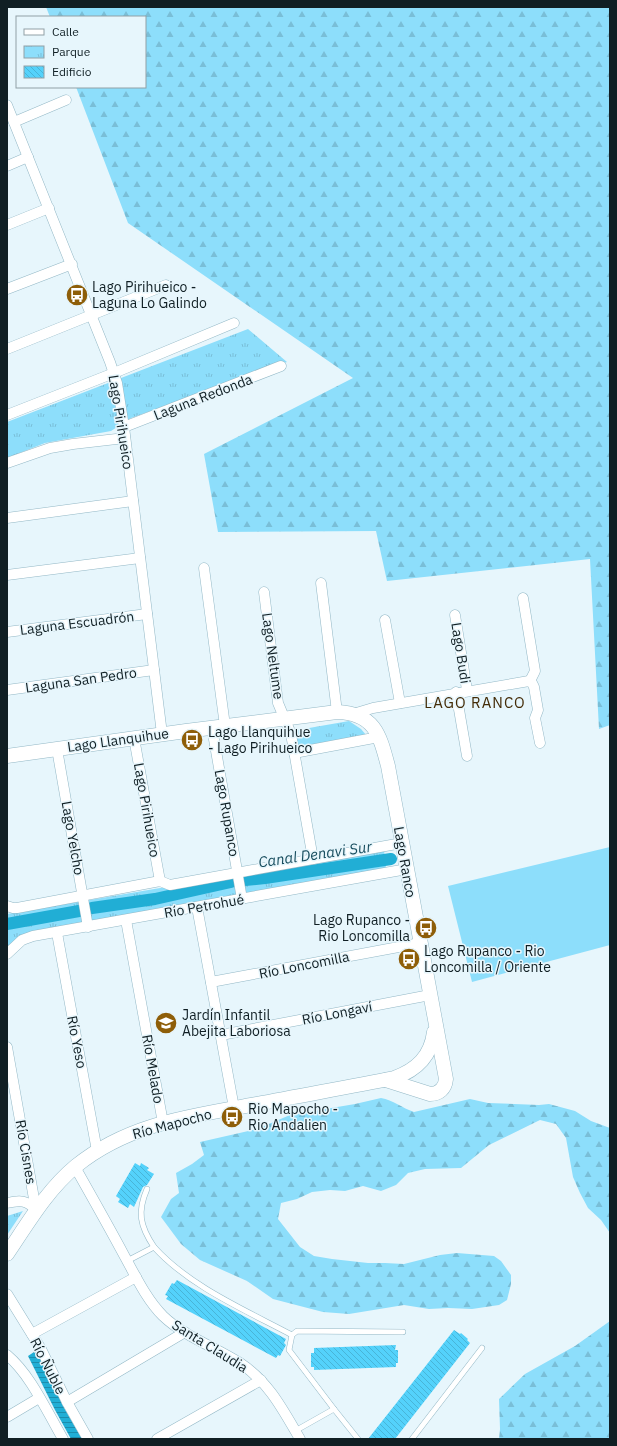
<svg xmlns="http://www.w3.org/2000/svg" width="617" height="1446" font-family="'IBM Plex Sans',sans-serif">
<style>
.grass{fill:#8ddefb}
.forest{fill:url(#forest-firs)}
.park{fill:url(#park-tufts)}
.water{fill:url(#water-rules)}
.lines{fill:none;stroke-linecap:round;stroke-linejoin:round}
.canal{stroke:#21aed5;stroke-width:12}
.building{fill:url(#building-back-hatch)}
.lane-casing{stroke:#93b8c6;stroke-width:6}
.street-casing{stroke:#93b8c6;stroke-width:11}
.secondary-casing{stroke:#93b8c6;stroke-width:15}
.lane{stroke:#fff;stroke-width:5}
.street{stroke:#fff;stroke-width:10}
.secondary{stroke:#fff;stroke-width:14}
.labels{text-anchor:middle;dominant-baseline:central;stroke-width:3;stroke-linejoin:round;paint-order:stroke}
.poi-label{font-size:14px;fill:#101f24;stroke:#e7f6fc;text-anchor:start}
.street-label{font-size:14px;fill:#101f24;stroke:#e7f6fc}
.neighbourhood-label{font-size:15px;letter-spacing:1px;fill:#432b07;stroke:#e7f6fc}
.water-label{font-size:15px;font-style:italic;fill:#184d5e;stroke:#e7f6fc}
</style>
<defs>
<pattern id="forest-firs" width="22" height="20" patternUnits="userSpaceOnUse"><rect width="22" height="20" fill="#8ddefb"/><path d="M5 1l3.5 6h-7zM16 11l3.5 6h-7z" fill="#79bed7"/></pattern>
<pattern id="park-tufts" width="24" height="20" patternUnits="userSpaceOnUse"><rect width="24" height="20" fill="#8ddefb"/><path d="M3 7l-1-3M5 7V3M7 7l1-3M15 17l-1-3M17 17v-4M19 17l1-3" fill="none" stroke="#79bed7"/></pattern>
<pattern id="water-rules" width="6" height="5" patternUnits="userSpaceOnUse"><rect width="6" height="5" fill="#21aed5"/><path d="M0 2.5h6" fill="none" stroke="#1b8dad"/></pattern>
<pattern id="building-back-hatch" width="6" height="6" patternUnits="userSpaceOnUse"><rect width="6" height="6" fill="#54d2fb"/><path d="M-1 5l2 2M0 0l6 6M5-1l2 2" fill="none" stroke="#48b4d7"/></pattern>
</defs>
<rect width="100%" height="100%" fill="#e7f6fc"/>
<path class="grass" d="M610 847V945L472 982 448 886Z"/>
<g class="forest">
<path d="M46 7H610V725L599 729 590 559 387 581 376 531 218 532 204 454 353 378 128 223 76 87H145V17H50Z"/>
<path d="M381 1098C393 1100 402 1108 414 1112L470 1099 488 1103 539 1105 549 1104 575 1111 591 1121 610 1128V1233L601 1220 588 1208 580 1193 573 1177 566 1138 556 1124 540 1120 489 1145 461 1168 425 1169 408 1173 396 1185 381 1191 363 1186 345 1191 330 1190 312 1192 297 1199 281 1203 278 1219 300 1247 314 1256 332 1259 368 1263H385L404 1264 440 1255 457 1253 494 1256 501 1261 511 1275V1284L507 1300 499 1305 472 1309 448 1308 429 1309 404 1305 349 1314 323 1312 273 1299 247 1281 200 1260 181 1244 161 1217 171 1199 179 1193 176 1173 192 1164 204 1155 200 1142 257 1129 290 1115 355 1104Z"/>
<path d="M610 1321V1439H499L500 1429 499 1399 525 1374 575 1346Z"/>
</g>
<g class="park">
<path d="M248 329 287 362 131 418 111 431 45 443 7 458V422Z"/>
<path d="M349 721 361 729 367 736 299 748 296 746 292 731Z"/>
<path d="M384 850 386 868 22 935 7 947V914Z"/>
<path d="M23 1211 7 1235V1216Z"/>
</g>
<path class="water" d="M37 1350 63 1406 82 1439H71L55 1410 28 1356Z"/>
<g class="lines">
<g class="canal">
<path d="M245 880 265 878 391 859"/>
<path d="M92 908 155 899 231 882"/>
<path d="M7 924 79 911"/>
</g>
</g>
<g class="building">
<path d="M135 1163 140 1166 141 1163 149 1168 147 1170 154 1174 147 1185 143 1187 134 1207 130 1204 128 1208 118 1202 120 1199 116 1196Z"/>
<path d="M177 1280 286 1339 284 1343 286 1345 280 1356 278 1355 276 1358 166 1299 168 1296 165 1295 172 1283 174 1284Z"/>
<path d="M454 1330 460 1334 461 1333 468 1339 467 1340 470 1343 395 1439H368Z"/>
<path d="M396 1345 395 1350H398V1363H396V1367L314 1370V1367H311V1353H314V1348Z"/>
</g>
<g class="lines">
<g class="lane-casing">
<g id="lane">
<path d="M147 1189C137 1212 140 1226 154 1247"/>
<path d="M127 1261 154 1247C189 1286 245 1310 292 1335"/>
<path d="M334 1409 289 1350 292 1335 297 1331 403 1332"/>
<path d="M295 1431 334 1409 358 1439"/>
<path d="M412 1439 482 1348"/>
</g>
</g>
<g class="street-casing">
<g id="street">
<path d="M7 105 110 362 117 383 124 427 162 734"/>
<path d="M14 122 66 100"/>
<path d="M7 166 28 157"/>
<path d="M7 225 49 208"/>
<path d="M7 289 72 264"/>
<path d="M7 349 166 285"/>
<path d="M7 415 114 373 234 323"/>
<path d="M124 427 281 366"/>
<path d="M7 463 50 448 73 444 125 438"/>
<path d="M7 518 133 501"/>
<path d="M204 568 225 726"/>
<path d="M7 575 140 558"/>
<path d="M321 583 337 712"/>
<path d="M264 592 278 703 291 734 313 859"/>
<path d="M523 598 535 671 530 681"/>
<path d="M455 615 467 690"/>
<path d="M385 620 400 703"/>
<path d="M7 632 147 614"/>
<path d="M7 690 154 670"/>
<path d="M456 692 467 756"/>
<path d="M353 714 373 708 529 681 532 683 534 687 538 710 535 718 540 743"/>
<path d="M212 728 242 899"/>
<path d="M134 738 160 881"/>
<path d="M57 749 88 927"/>
<path d="M294 753 379 737"/>
<path d="M7 906 13 908H17L160 881 170 885 402 843"/>
<path d="M197 907 234 1108"/>
<path d="M126 920 163 1123"/>
<path d="M57 933 97 1151"/>
<path d="M7 954 22 940 33 936 407 869"/>
<path d="M211 982 420 943"/>
<path d="M221 1035 430 995"/>
<path d="M7 1047 36 1210"/>
<path d="M75 1167C92 1197 109 1227 125 1257 136 1277 147 1300 163 1316 185 1337 215 1347 240 1363 269 1382 283 1410 300 1439"/>
<path d="M7 1203C20 1200 27 1200 36 1210"/>
<path d="M7 1294 41 1349 67 1402 88 1439"/>
<path d="M32 1334 136 1277"/>
<path d="M7 1355C31 1375 47 1412 63 1439"/>
<path d="M67 1402 185 1332"/>
<path d="M7 1417 39 1398"/>
<path d="M157 1439 261 1380"/>
</g>
</g>
<g class="secondary-casing">
<g id="secondary">
<path d="M7 756 186 731 337 712C375 713 380 736 388 766L446 1079C445 1089 439 1094 430 1094L386 1080"/>
<path d="M7 1254C28 1223 47 1190 76 1166 129 1123 192 1116 257 1104 303 1095 349 1087 394 1078 417 1070 431 1056 434 1032"/>
</g>
</g>
<use href="#lane" class="lane"/>
<use href="#street" class="street"/>
<use href="#secondary" class="secondary"/>
</g>
<defs>
<g id="bus-disc" transform="scale(1.15)"><circle r="9.5" fill="#8e5e09" stroke="#e7f6fc"/><path d="M-5-6H5V4H4V6H2V4H-2V6H-4V4H-5ZM-3.5-4V0h7V-4ZM-3.5 1.2v1.5H-2V1.2ZM2 1.2v1.5H3.5V1.2Z" fill="#fff"/></g>
<g id="school-disc" transform="scale(1.15)"><circle r="9.5" fill="#8e5e09" stroke="#e7f6fc"/><path d="M0-5L7-2L0 1L-7-2ZM-4 1L0 2.5L4 1V4Q0 6-4 4Z" fill="#fff"/></g>
</defs>
<g fill-rule="evenodd">
<use href="#bus-disc" x="77" y="295"/>
<use href="#bus-disc" x="192" y="740"/>
<use href="#bus-disc" x="426" y="928"/>
<use href="#bus-disc" x="409" y="959"/>
<use href="#school-disc" x="166" y="1023"/>
<use href="#bus-disc" x="232" y="1117"/>
</g>
<g class="labels">
<g class="poi-label">
<text x="92" y="287">Lago Pirihueico -<tspan x="92" dy="16">Laguna Lo Galindo</tspan></text>
<text x="208" y="732">Lago Llanquihue<tspan x="208" dy="16">- Lago Pirihueico</tspan></text>
<text x="410" y="920" text-anchor="end">Lago Rupanco -<tspan x="410" dy="16">Rio Loncomilla</tspan></text>
<text x="424" y="951">Lago Rupanco - Rio<tspan x="424" dy="16">Loncomilla / Oriente</tspan></text>
<text x="182" y="1015">Jardín Infantil<tspan x="182" dy="16">Abejita Laboriosa</tspan></text>
<text x="248" y="1109">Rio Mapocho -<tspan x="248" dy="16">Rio Andalien</tspan></text>
</g>
<g class="street-label">
<text transform="translate(203 397) rotate(-21)">Laguna Redonda</text>
<text transform="translate(121 422) rotate(81)">Lago Pirihueico</text>
<text transform="translate(77 623) rotate(-7)">Laguna Escuadrón</text>
<text transform="translate(461 653) rotate(81)">Lago Budi</text>
<text transform="translate(273 656) rotate(82)">Lago Neltume</text>
<text transform="translate(81 680) rotate(-8)">Laguna San Pedro</text>
<text transform="translate(118 740) rotate(-8)">Lago Llanquihue</text>
<text transform="translate(147 810) rotate(80)">Lago Pirihueico</text>
<text transform="translate(227 813) rotate(80)">Lago Rupanco</text>
<text transform="translate(73 838) rotate(80)">Lago Yelcho</text>
<text transform="translate(405 862) rotate(80)">Lago Ranco</text>
<text transform="translate(204 906) rotate(-10)">Río Petrohué</text>
<text transform="translate(304 965) rotate(-11)">Río Loncomilla</text>
<text transform="translate(337 1013) rotate(-11)">Río Longaví</text>
<text transform="translate(77 1042) rotate(79)">Río Yeso</text>
<text transform="translate(153 1069) rotate(80)">Río Melado</text>
<text transform="translate(172 1124) rotate(-15)">Río Mapocho</text>
<text transform="translate(26 1152) rotate(80)">Río Cisnes</text>
<text transform="translate(210 1346) rotate(32)">Santa Claudia</text>
<text transform="translate(48 1366) rotate(63)">Río Ñuble</text>
</g>
<g class="neighbourhood-label">
<text x="475" y="702">LAGO RANCO</text>
</g>
<g class="water-label">
<text transform="translate(315 854) rotate(-8)">Canal Denavi Sur</text>
</g>
</g>
<rect width="617" height="1446" fill="none" stroke="#101f24" stroke-width="16"/>
<rect x="16" y="16" width="130" height="72" fill="#e7f6fc" stroke="#91a0a6"/>
<rect x="24" y="29" width="20" height="6" fill="#ffffff" stroke="#91a0a6"/>
<text x="52" y="36" font-size="12" fill="#101f24">Calle</text>
<rect x="24" y="46" width="20" height="12" fill="url(#park-tufts)" stroke="#91a0a6"/>
<text x="52" y="56" font-size="12" fill="#101f24">Parque</text>
<rect x="24" y="66" width="20" height="12" fill="url(#building-back-hatch)" stroke="#91a0a6"/>
<text x="52" y="76" font-size="12" fill="#101f24">Edificio</text>
</svg>
